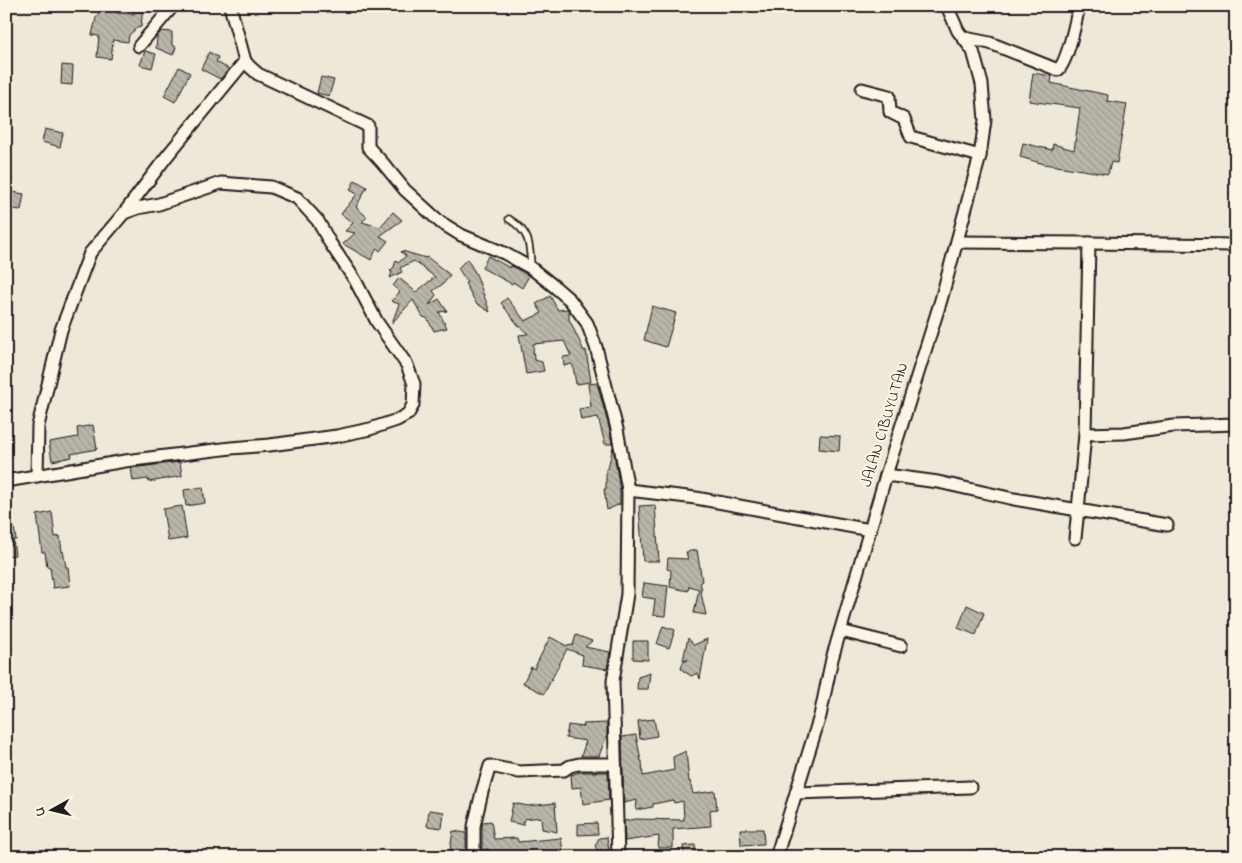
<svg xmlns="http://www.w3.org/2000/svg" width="1242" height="863" font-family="'Indie Flower',sans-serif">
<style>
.building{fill:url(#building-back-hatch);stroke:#1c1c1c}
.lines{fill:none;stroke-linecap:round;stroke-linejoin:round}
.lane-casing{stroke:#1c1c1c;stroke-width:9}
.street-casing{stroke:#1c1c1c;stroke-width:15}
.lane{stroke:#fcf5e5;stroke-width:5.5}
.street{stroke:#fcf5e5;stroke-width:11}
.labels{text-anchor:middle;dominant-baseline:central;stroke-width:4;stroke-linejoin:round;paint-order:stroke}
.street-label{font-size:16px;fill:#1c1c1c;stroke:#fcf5e5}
</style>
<defs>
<pattern id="building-back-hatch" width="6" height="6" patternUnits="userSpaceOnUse" patternTransform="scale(1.25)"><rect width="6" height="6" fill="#bab6aa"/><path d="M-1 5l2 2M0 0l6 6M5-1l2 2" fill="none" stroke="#9f9c92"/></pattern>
</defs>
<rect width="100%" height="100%" fill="#eee8d9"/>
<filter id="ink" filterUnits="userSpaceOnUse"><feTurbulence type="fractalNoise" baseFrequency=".02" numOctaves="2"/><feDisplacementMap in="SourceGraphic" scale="10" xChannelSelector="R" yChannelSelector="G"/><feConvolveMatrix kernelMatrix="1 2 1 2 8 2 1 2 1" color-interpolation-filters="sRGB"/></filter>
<g filter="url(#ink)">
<g class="building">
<path d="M134 6H143L141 27 137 28 129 35 128 42 113 40 111 59 97 57 99 36 92 35 96 18 100 10H117L116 13 134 14Z"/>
<path d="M161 31 172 32V45L176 47 173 55 156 48 157 37Z"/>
<path d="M145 51 156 54 152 68 140 65Z"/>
<path d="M209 52 218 57 216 62 229 69 220 79 201 69Z"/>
<path d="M62 65 73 66 72 85 61 84Z"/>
<path d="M179 67 190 73 175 102 164 96Z"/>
<path d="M1033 73 1052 76 1051 83 1108 95 1107 101 1127 104 1117 163 1111 162 1108 174 1044 164 1020 157 1023 143 1052 150 1053 144 1074 150 1080 108 1029 101Z"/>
<path d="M321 77 334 80 329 96 317 93Z"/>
<path d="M45 129 63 133 60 147 42 142Z"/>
<path d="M355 180 367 187 356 207 367 217 362 222 380 227 393 212 402 220 380 236 388 241 380 251 377 248 371 260 343 244 355 233 345 231 353 223 341 214 357 194 350 190Z"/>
<path d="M6 191 24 194 21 210 6 208Z"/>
<path d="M402 251 426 258 427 257 450 275 444 283 433 291 436 295 429 305 439 299 447 311 439 312 447 328 434 331 427 318 423 317 413 300 392 323 399 304 391 301 400 292 393 286 399 278 416 292 435 277 414 261 400 268 402 272 390 278 392 272 390 271 394 267 396 260 398 263 406 256 401 252Z"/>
<path d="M488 256 510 268V265L529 276 522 288 513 282 512 284 482 268Z"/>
<path d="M467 259 476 274 490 312 476 303 465 283 467 282 458 268Z"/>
<path d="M550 296 558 310 567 309 569 311V319L584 351 586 350 591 382 576 384 573 366 571 364 564 366 563 357 571 356 564 341 533 344 534 360 542 362 544 371 526 374 519 335 528 334 518 325 501 303 507 298 525 321 542 313 536 304Z"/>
<path d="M652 306 676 313 666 347 644 340Z"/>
<path d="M597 383 610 431 612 444H605L598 417 581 420 579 409 591 407 588 384Z"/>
<path d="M93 425 97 449 71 454 72 457 52 461 49 442 78 437 77 428Z"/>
<path d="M820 435 840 436 839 451 819 449Z"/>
<path d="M613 447 620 491V504L607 510 604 489H606V469L608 468Z"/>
<path d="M180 462 182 476 149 482 148 479 133 481 131 468Z"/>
<path d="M203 487 205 503 186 506 184 490Z"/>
<path d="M655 505 659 561H643L639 506Z"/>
<path d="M182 506 187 538 168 541 163 509Z"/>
<path d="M52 512 55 537 60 536 62 552 63 551 66 567H68L70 586 53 588 50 567H47L45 552H42L37 515Z"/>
<path d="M6 527H14L16 540H13L15 555 6 556Z"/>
<path d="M697 550 702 581 700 582 702 590 700 589 706 615 694 613 699 589 689 586 688 591 670 587 671 570 667 569 668 558 688 559 686 552Z"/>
<path d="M644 583 668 586 665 616 653 615 655 599 642 597Z"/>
<path d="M967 605 984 613 976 635 958 628Z"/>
<path d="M663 626 675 630 669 648 657 644Z"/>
<path d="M576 635 592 641 585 647 610 652 607 669 582 665 583 655 567 649 544 694 523 683 531 667 534 669 550 637 567 646 573 645Z"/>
<path d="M688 638 694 645 707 639 700 679 698 673 691 676 681 669 683 662 688 660H683Z"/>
<path d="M633 641H648V660L633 659Z"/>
<path d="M650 673 648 689H637L638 677Z"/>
<path d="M654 719 657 736 640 739 638 721Z"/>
<path d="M607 723V735L599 756H581L586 741 566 738 568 725 584 727 583 724Z"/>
<path d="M636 735 641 761H642L643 776 674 770 673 757 686 751 689 782 690 781 693 794 715 791 717 809 710 810 711 826 673 829V848H658L659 836 625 841 624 821 636 819 684 820 683 801 674 803 673 800 653 804V807L636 810 637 800 624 803 622 737Z"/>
<path d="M580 772H608L609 800 583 804 581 787 572 788 571 775Z"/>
<path d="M513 803 528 806 555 803 557 832 542 829 541 817 524 819 523 825 509 822Z"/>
<path d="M429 810 444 812 442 828 427 826Z"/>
<path d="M491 821 494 839 517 838 518 842 561 838 563 852 560 853V857H485L488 849 482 850V827L483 822Z"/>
<path d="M597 823 598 834 578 835V824Z"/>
<path d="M740 829H763L764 844 741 845Z"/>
<path d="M453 831 466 833V852L450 850Z"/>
<path d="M607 837 609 850 598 852 595 846 599 838Z"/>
<path d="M695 845 696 857H684L683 846Z"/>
</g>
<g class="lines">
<g class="lane-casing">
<path id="lane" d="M509 219C530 232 530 244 531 268"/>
</g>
<g class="street-casing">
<g id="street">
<path d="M230 6 245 61 250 67 258 74 368 126V147L382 162 405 190 440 222 461 235 504 253 531 268 555 287 570 300 587 323 596 347 617 429 628 490 627 594 613 681 618 857"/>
<path d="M965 38 990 43 1058 70C1068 61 1076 20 1079 6"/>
<path d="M139 46 173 6"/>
<path d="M862 89 889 96 890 112 904 119 911 137 980 156"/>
<path d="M1089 243 1236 245"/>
<path d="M1085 434 1124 433 1174 426 1236 424"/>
<path d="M886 475 938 482 1014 499 1078 510 1085 434 1089 243 958 242"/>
<path d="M37 476 38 426 61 330 90 253 124 213 167 156 245 61"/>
<path d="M6 481 125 461 231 448 270 445 337 436 370 429 397 420 408 414 413 405 414 384 407 365 377 322 355 280 330 243 318 221 297 198 271 187 221 183 159 204 138 208 124 213"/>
<path d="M628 490 696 498 870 530"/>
<path d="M1075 538 1078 510 1167 525"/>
<path d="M841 631 901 646"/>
<path d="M796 793 970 787"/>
<path d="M474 857V826L482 792 490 766 519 772 564 770 570 766 579 764H615"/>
<path d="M776 857 820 716 832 659 886 475 941 300 980 156 985 120 982 84 973 51 958 31 947 6"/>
</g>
</g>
<use href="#lane" class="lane"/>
<use href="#street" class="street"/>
</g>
</g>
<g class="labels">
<g class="street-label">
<text transform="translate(885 425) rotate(-73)">JALAN CIBUYUTAN</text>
</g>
</g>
<rect width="1242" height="863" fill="none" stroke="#fcf5e5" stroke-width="25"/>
<rect x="12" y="12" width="1217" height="838" fill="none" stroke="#1c1c1c" stroke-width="2" filter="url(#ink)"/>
<g transform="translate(52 810) rotate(262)" stroke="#fcf5e5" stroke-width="4" paint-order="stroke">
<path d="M0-4L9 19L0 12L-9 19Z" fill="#1c1c1c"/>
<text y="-8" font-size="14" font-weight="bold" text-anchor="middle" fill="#1c1c1c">U</text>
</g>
</svg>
